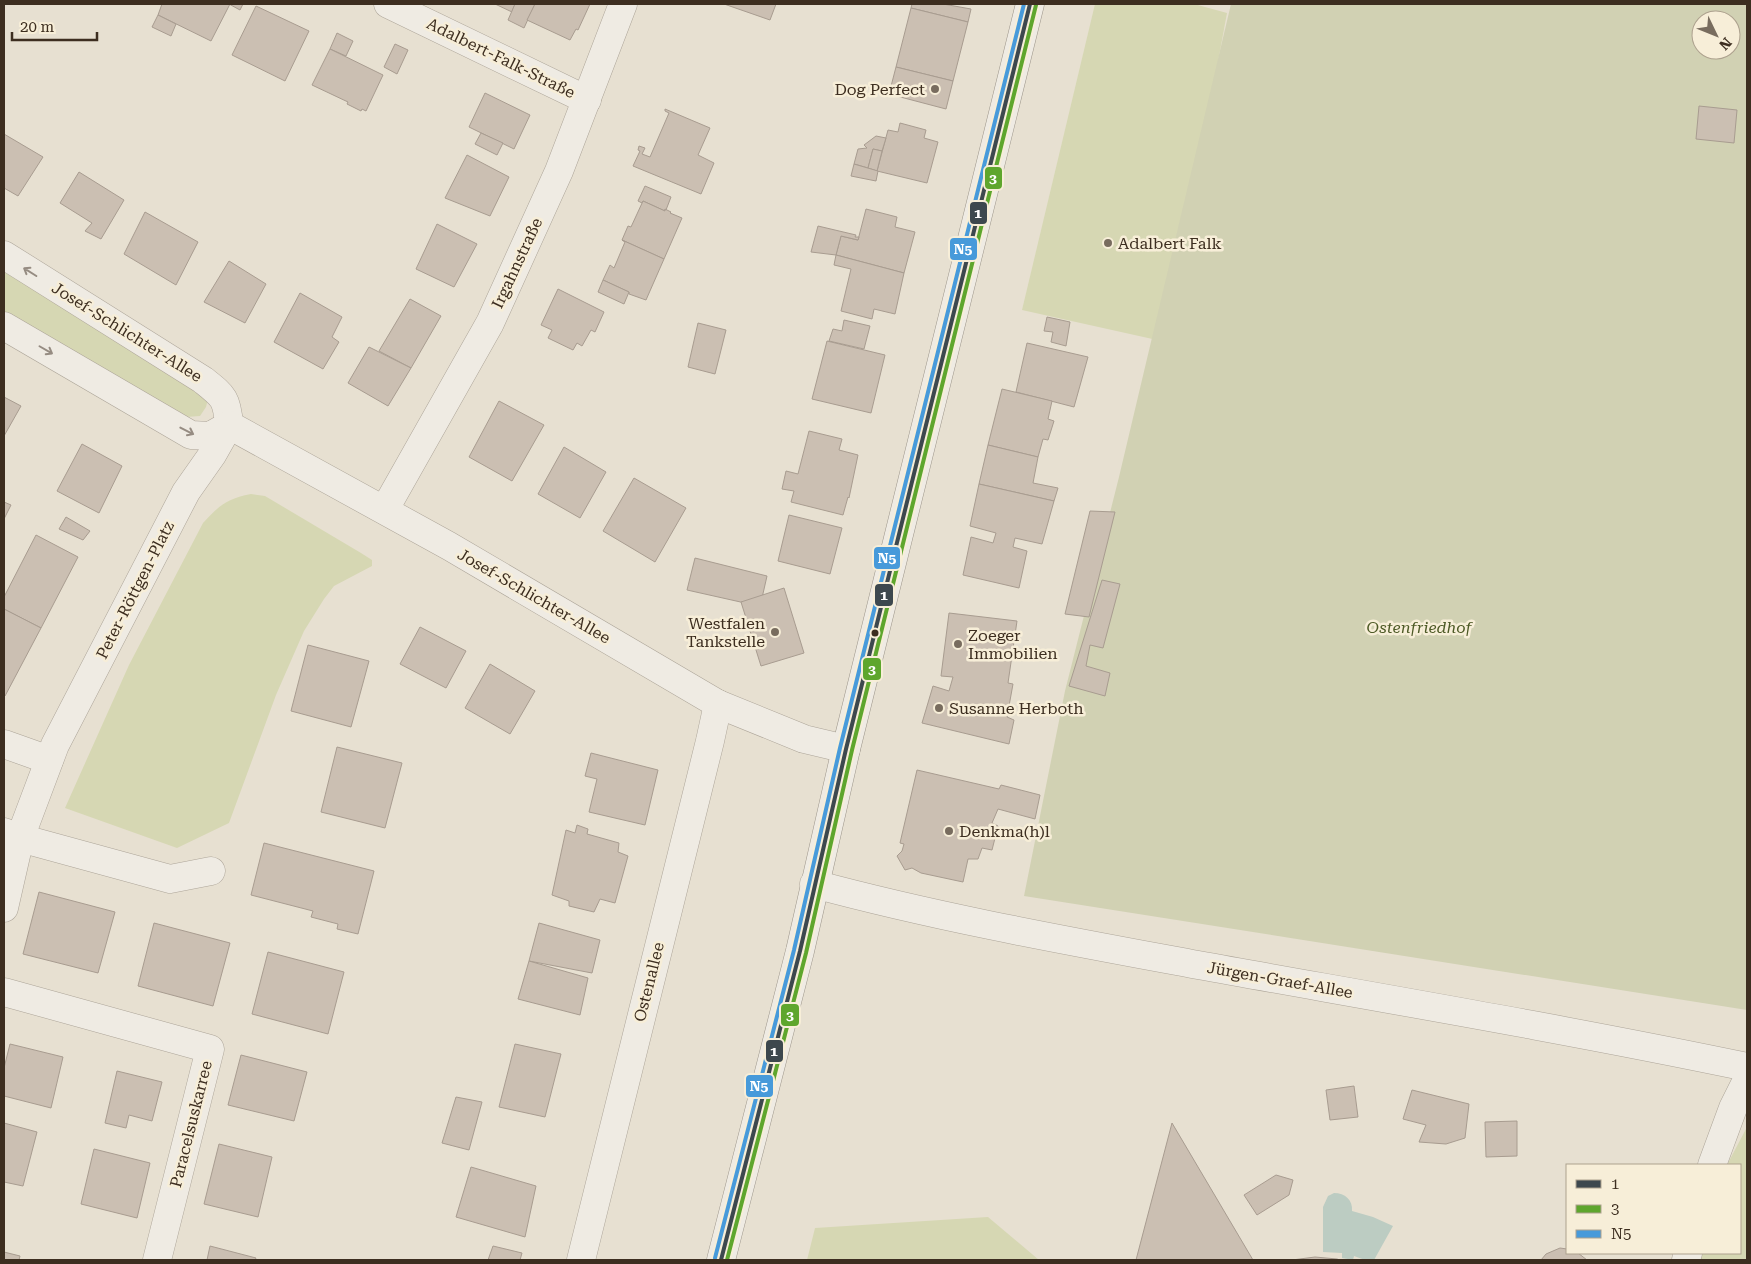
<svg xmlns="http://www.w3.org/2000/svg" width="1751" height="1264" font-family="'Roboto Serif',serif">
<style>
.green{fill:#d6d7b3}
.cemetery{fill:#d1d1b3;fill-rule:evenodd}
.water{fill:#bcccc2}
.building{fill:#cbbfb2;stroke:#a89c90}
.lines{fill:none;stroke-linecap:round;stroke-linejoin:round}
.street-casing{stroke:#ada599;stroke-width:29}
.secondary-casing{stroke:#9c958a;stroke-width:29}
.street{stroke:#efebe3;stroke-width:28}
.secondary{stroke:#efebe3;stroke-width:28}
.bus-1-casing{stroke:#f7eed8;stroke-width:8}
.bus-2-casing{stroke:#f7eed8;stroke-width:8}
.bus-3-casing{stroke:#f7eed8;stroke-width:8}
.bus-1{stroke:#3d484e;stroke-width:4}
.bus-2{stroke:#5ea62d;stroke-width:4}
.bus-3{stroke:#479ada;stroke-width:4}
.oneway{stroke:#968c82}
.poi-dot{fill:#786c5e;stroke:#f7eed8;stroke-width:2}
.bus-dot{fill:#3d2e20;stroke:#f7eed8;stroke-width:2}
.labels{text-anchor:middle;dominant-baseline:central;stroke-width:5;stroke-linejoin:round;paint-order:stroke}
.street-label{font-size:16px;fill:#3d2e20;stroke:#f7eed8}
.poi-label{font-size:16px;fill:#3d2e20;stroke:#f7eed8;text-anchor:start}
.park-label{font-size:16px;font-style:italic;fill:#4d5a26;stroke:#f7eed8}
.line-badge{stroke:#f7eed8;stroke-width:2}
.badge-label{font-size:14px;text-anchor:middle;font-weight:bold;fill:#fff}
</style>
<rect width="100%" height="100%" fill="#e7e0d1"/>
<g class="green">
<path d="M1095 4H1194L1227 13 1166 342 1022 310Z"/>
<path d="M4 272 167 365 208 399 206 407 200 416 186 417 4 312Z"/>
<path d="M251 494 265 496 361 553 372 560V566L334 586 324 599 304 631 276 695 229 823 177 848 65 808 129 665 203 523C220 505 226 499 251 494Z"/>
<path d="M1747 1127V1260H1700L1702 1253H1740V1165H1727Z"/>
<path d="M988 1217 1039 1260H807L815 1228Z"/>
</g>
<path class="cemetery" d="M1231 4H1747V1010L1024 896 1065 691 1119 477ZM1701 20H1731V50H1701Z"/>
<path class="water" d="M1334 1193C1345 1193 1353 1200 1352 1211L1373 1217 1393 1226 1374 1260H1365L1354 1256 1353 1260 1342 1258V1253L1323 1252V1207L1328 1196Z"/>
<g class="building">
<path d="M162 4H230L211 41 158 15Z"/>
<path d="M229 4H243L240 10Z"/>
<path d="M495 4H515L512 12Z"/>
<path d="M515 4H535L524 28 508 20Z"/>
<path d="M535 4H590L578 30 576 29 570 40 527 20Z"/>
<path d="M724 4H776L770 20Z"/>
<path d="M912 4H943L971 9 968 22 911 8Z"/>
<path d="M256 6 309 31 285 81 232 55Z"/>
<path d="M911 8 968 22 953 81 896 67Z"/>
<path d="M158 15 176 24 171 36 152 27Z"/>
<path d="M337 33 353 41 346 56 330 49Z"/>
<path d="M395 44 408 50 397 74 384 67Z"/>
<path d="M330 49 383 75 366 111 362 109 361 111 347 104 348 102 312 85Z"/>
<path d="M896 67 953 81 946 109 889 94Z"/>
<path d="M485 93 530 115 514 149 469 127Z"/>
<path d="M1699 106 1737 110 1734 143 1696 139Z"/>
<path d="M665 109 710 128 698 155 714 163 701 194 633 166 640 151 638 150 639 146 645 148 642 154 650 157 669 113 665 111Z"/>
<path d="M900 123 926 130 924 138 938 142 927 183 877 171 888 130 898 132Z"/>
<path d="M481 133 503 143 497 155 475 144Z"/>
<path d="M4 134 43 157 18 196 4 188Z"/>
<path d="M876 136 886 138 882 151 873 149 868 168 854 164 858 149 867 148 864 145Z"/>
<path d="M873 149 882 151 877 171 868 168Z"/>
<path d="M467 155 509 177 490 216 445 198Z"/>
<path d="M854 164 878 171 876 181 851 176Z"/>
<path d="M79 172 124 200 101 239 85 231 92 223 60 203Z"/>
<path d="M645 186 671 197 666 210 665 209V211L643 201 642 203 638 201Z"/>
<path d="M643 201 665 211V209L671 212 670 213 682 218 664 259 622 240 628 226 631 227Z"/>
<path d="M866 209 897 217 895 227 915 232 904 273 836 255 841 236 858 240Z"/>
<path d="M145 212 198 242 176 285 124 254Z"/>
<path d="M437 224 477 244 454 287 416 269Z"/>
<path d="M818 226 856 235 855 237H859L858 240 841 236 836 255 811 252Z"/>
<path d="M622 240 664 259 646 300 629 294V292L603 280 610 265 614 268 625 242Z"/>
<path d="M836 255 904 273 895 314 874 309 872 319 841 311 851 269 834 265Z"/>
<path d="M229 261 266 284 245 323 204 302Z"/>
<path d="M603 280 629 292 624 304 598 292Z"/>
<path d="M558 289 604 312 595 332 591 330 582 346 577 343 573 350 548 338 552 330 541 325Z"/>
<path d="M300 293 342 317 332 337 339 342 323 369 274 342Z"/>
<path d="M410 299 441 316 411 368 379 351Z"/>
<path d="M1047 317 1070 322 1066 346 1051 342 1053 332 1044 331Z"/>
<path d="M844 320 870 326 864 349 829 341 833 329 842 331Z"/>
<path d="M698 323 726 330 715 374 688 367Z"/>
<path d="M827 341 885 355 871 413 812 399Z"/>
<path d="M1027 343 1088 357 1074 407 1016 392Z"/>
<path d="M369 347 411 368 388 406 348 383Z"/>
<path d="M1002 389 1052 401 1048 419 1054 421 1048 440 1043 439 1038 457 988 445Z"/>
<path d="M4 397 21 406 4 436Z"/>
<path d="M499 401 544 425 512 481 469 457Z"/>
<path d="M809 431 842 439 839 450 858 455 849 498 848 497 843 515 791 502 794 491 782 489 786 471 798 474Z"/>
<path d="M82 444 122 466 99 513 57 491Z"/>
<path d="M988 445 1038 457 1033 483 1058 488 1054 501 979 484Z"/>
<path d="M564 447 606 472 580 518 538 494Z"/>
<path d="M634 478 686 508 655 562 603 531Z"/>
<path d="M979 484 1054 501 1042 544 1015 538 1013 547 1027 551 1019 588 963 575 971 537 993 543 996 533 970 526Z"/>
<path d="M4 502 11 505 4 519Z"/>
<path d="M1090 511 1115 512 1089 617 1065 614Z"/>
<path d="M789 515 842 528 830 574 778 561Z"/>
<path d="M66 517 90 531 83 540 59 529Z"/>
<path d="M36 535 78 557 41 628 4 609V597Z"/>
<path d="M695 558 767 576 762 598 745 603 687 590Z"/>
<path d="M1102 580 1120 584 1103 648 1090 645 1086 666 1110 673 1105 696 1069 686Z"/>
<path d="M784 588 804 653 761 666 741 602Z"/>
<path d="M4 609 41 628 5 696 4 695Z"/>
<path d="M949 613 1017 621 1008 683 1013 684 1007 717 1014 720 1009 744 922 723 933 686 949 691 953 677 941 676Z"/>
<path d="M420 627 466 651 446 688 400 664Z"/>
<path d="M308 645 369 661 351 727 291 711Z"/>
<path d="M490 664 535 691 510 734 465 708Z"/>
<path d="M337 747 402 763 385 828 321 812Z"/>
<path d="M591 753 658 770 645 825 589 812 597 779 585 776Z"/>
<path d="M917 770 999 789 1001 785 1040 795 1035 819 998 809 992 823 998 826 992 850 982 848 978 859H968L963 882 921 873 912 868 905 870 897 856 902 851 904 844 900 843Z"/>
<path d="M577 825 588 829 587 834 619 843 618 852 628 856 615 903 600 899 594 912 569 906V901L552 895 566 830 575 833Z"/>
<path d="M264 843 374 871 358 934 337 929 338 924 311 917 313 911 251 895Z"/>
<path d="M39 892 115 912 98 973 23 954Z"/>
<path d="M154 923 230 943 213 1006 138 986Z"/>
<path d="M539 923 600 940 592 973 529 961Z"/>
<path d="M268 952 344 972 328 1034 252 1014Z"/>
<path d="M529 961 588 978 580 1015 518 999Z"/>
<path d="M10 1044 63 1057 51 1108 4 1096V1068Z"/>
<path d="M515 1044 561 1054 545 1117 499 1107Z"/>
<path d="M241 1055 307 1072 294 1121 228 1105Z"/>
<path d="M117 1071 162 1082 152 1121 129 1115 126 1128 105 1123Z"/>
<path d="M1354 1086 1358 1117 1330 1120 1326 1090Z"/>
<path d="M1412 1090 1469 1104 1465 1138 1446 1144 1419 1142 1426 1125 1403 1119Z"/>
<path d="M456 1097 482 1102 469 1150 442 1143Z"/>
<path d="M1517 1121V1156L1486 1157 1485 1122Z"/>
<path d="M4 1123 37 1132 23 1186 4 1182Z"/>
<path d="M1172 1123 1253 1260H1136Z"/>
<path d="M219 1144 272 1157 258 1217 204 1204Z"/>
<path d="M94 1149 150 1163 137 1218 81 1204Z"/>
<path d="M471 1167 536 1186 525 1237 456 1217Z"/>
<path d="M1276 1175 1293 1180 1289 1195 1257 1215 1244 1195Z"/>
<path d="M210 1246 256 1258 255 1260H207Z"/>
<path d="M493 1246 522 1253 520 1260H488Z"/>
<path d="M1560 1248 1567 1249V1253H1578L1587 1260H1541L1546 1254Z"/>
<path d="M4 1252 20 1256 19 1260H4Z"/>
<path d="M1315 1257 1337 1259 1340 1260H1292Z"/>
</g>
<g class="lines">
<g class="street-casing">
<g id="street">
<path d="M388 4 587 100"/>
<path d="M4 255 203 380C223 396 227 398 229 425"/>
<path d="M4 326 191 435 210 436 229 425"/>
<path d="M229 425 449 546 718 704 804 739 846 749"/>
<path d="M385 509 490 323 559 171 623 4"/>
<path d="M4 744 49 760"/>
<path d="M4 832 20 838 170 879 211 871"/>
<path d="M814 884C940 918 1069 941 1198 965 1381 998 1565 1029 1747 1067"/>
<path d="M4 908 20 838 55 745 186 492 212 455 229 425"/>
<path d="M4 992 210 1049 157 1260"/>
<path d="M1712 1165 1733 1108 1747 1080"/>
<path d="M581 1260 710 741 718 704"/>
<path d="M1686 1260 1688 1253"/>
</g>
</g>
<g class="secondary-casing">
<path id="secondary" d="M721 1260 800 951 846 749 1030 4"/>
</g>
<use href="#street" class="street"/>
<use href="#secondary" class="secondary"/>
<g class="bus-1-casing">
<path id="bus-1" d="M721 1260 800 951 846 749 1030 4"/>
</g>
<g class="bus-2-casing">
<path id="bus-2" d="M727 1260 806 953 852 750 1036 5"/>
</g>
<g class="bus-3-casing">
<path id="bus-3" d="M715 1258 794 950 840 748 1024 4"/>
</g>
<use href="#bus-1" class="bus-1"/>
<use href="#bus-2" class="bus-2"/>
<use href="#bus-3" class="bus-3"/>
</g>
<defs><path id="oneway-shaft" d="M-6 0H5M1.5-3L5.5 0L1.5 3" fill="none" stroke-width="1.6" stroke-linecap="round" stroke-linejoin="round" transform="scale(1.25)"/></defs>
<g class="oneway">
<use href="#oneway-shaft" transform="translate(30 272) rotate(-148)"/>
<use href="#oneway-shaft" transform="translate(46 350) rotate(30)"/>
<use href="#oneway-shaft" transform="translate(187 431) rotate(27)"/>
</g>
<g class="poi-dot">
<circle cx="935" cy="89" r="5"/>
<circle cx="1108" cy="243" r="5"/>
<circle cx="775" cy="632" r="5"/>
<circle cx="958" cy="644" r="5"/>
<circle cx="939" cy="708" r="5"/>
<circle cx="949" cy="831" r="5"/>
</g>
<circle class="bus-dot" cx="875" cy="633" r="4.5"/>
<g class="labels">
<g class="street-label">
<text transform="translate(501 58) rotate(26)">Adalbert-Falk-Straße</text>
<text transform="translate(517 263) rotate(-65)">Irgahnstraße</text>
<text transform="translate(127 332) rotate(32)">Josef-Schlichter-Allee</text>
<text transform="translate(135 590) rotate(-63)">Peter-Röttgen-Platz</text>
<text transform="translate(534 596) rotate(30)">Josef-Schlichter-Allee</text>
<text transform="translate(1280 980) rotate(10)">Jürgen-Graef-Allee</text>
<text transform="translate(649 982) rotate(-76)">Ostenallee</text>
<text transform="translate(191 1124) rotate(-76)">Paracelsuskarree</text>
</g>
<g class="poi-label">
<text x="925" y="89" text-anchor="end">Dog Perfect</text>
<text x="1118" y="243">Adalbert Falk</text>
<text x="765" y="623" text-anchor="end">Westfalen<tspan x="765" dy="18">Tankstelle</tspan></text>
<text x="968" y="635">Zoeger<tspan x="968" dy="18">Immobilien</tspan></text>
<text x="949" y="708">Susanne Herboth</text>
<text x="959" y="831">Denkma(h)l</text>
</g>
<g class="park-label">
<text x="1419" y="627">Ostenfriedhof</text>
</g>
</g>
<g class="line-badge">
<rect x="984" y="166" width="19" height="24" rx="5" fill="#5ea62d"/>
<rect x="969" y="201" width="19" height="24" rx="5" fill="#3d484e"/>
<rect x="949" y="237" width="29" height="24" rx="5" fill="#479ada"/>
<rect x="873" y="546" width="28" height="24" rx="5" fill="#479ada"/>
<rect x="874" y="583" width="20" height="24" rx="5" fill="#3d484e"/>
<rect x="862" y="657" width="20" height="24" rx="5" fill="#5ea62d"/>
<rect x="780" y="1003" width="20" height="24" rx="5" fill="#5ea62d"/>
<rect x="765" y="1039" width="19" height="24" rx="5" fill="#3d484e"/>
<rect x="745" y="1074" width="29" height="24" rx="5" fill="#479ada"/>
</g>
<g class="badge-label">
<text x="993" y="183">3</text>
<text x="978" y="218">1</text>
<text x="963" y="254">N5</text>
<text x="887" y="563">N5</text>
<text x="884" y="600">1</text>
<text x="872" y="674">3</text>
<text x="790" y="1020">3</text>
<text x="774" y="1056">1</text>
<text x="759" y="1091">N5</text>
</g>
<rect width="1751" height="1264" fill="none" stroke="#3d2e20" stroke-width="10"/>
<rect x="1566" y="1164" width="175" height="90" fill="#f7eed8" stroke="#ada18e"/>
<rect x="1576" y="1180" width="25" height="8" fill="#3d484e" stroke="#ada18e"/>
<text x="1611" y="1189" font-size="15" fill="#3d2e20">1</text>
<rect x="1576" y="1205" width="25" height="8" fill="#5ea62d" stroke="#ada18e"/>
<text x="1611" y="1214" font-size="15" fill="#3d2e20">3</text>
<rect x="1576" y="1230" width="25" height="8" fill="#479ada" stroke="#ada18e"/>
<text x="1611" y="1239" font-size="15" fill="#3d2e20">N5</text>
<g transform="translate(1716 35) rotate(133)"><circle r="24" fill="#f7eed8" stroke="#ada18e"/>
<path d="M0-4L9 19L0 12L-9 19Z" fill="#786c5e"/>
<text y="-8" font-size="14" font-weight="bold" text-anchor="middle" fill="#3d2e20">N</text>
</g>
<path d="M12 32v8h85v-8" fill="none" stroke="#3d2e20" stroke-width="2.5"/>
<text x="20" y="32" font-size="15" fill="#3d2e20" stroke="#f7eed8" stroke-width="4" paint-order="stroke">20 m</text>
</svg>
